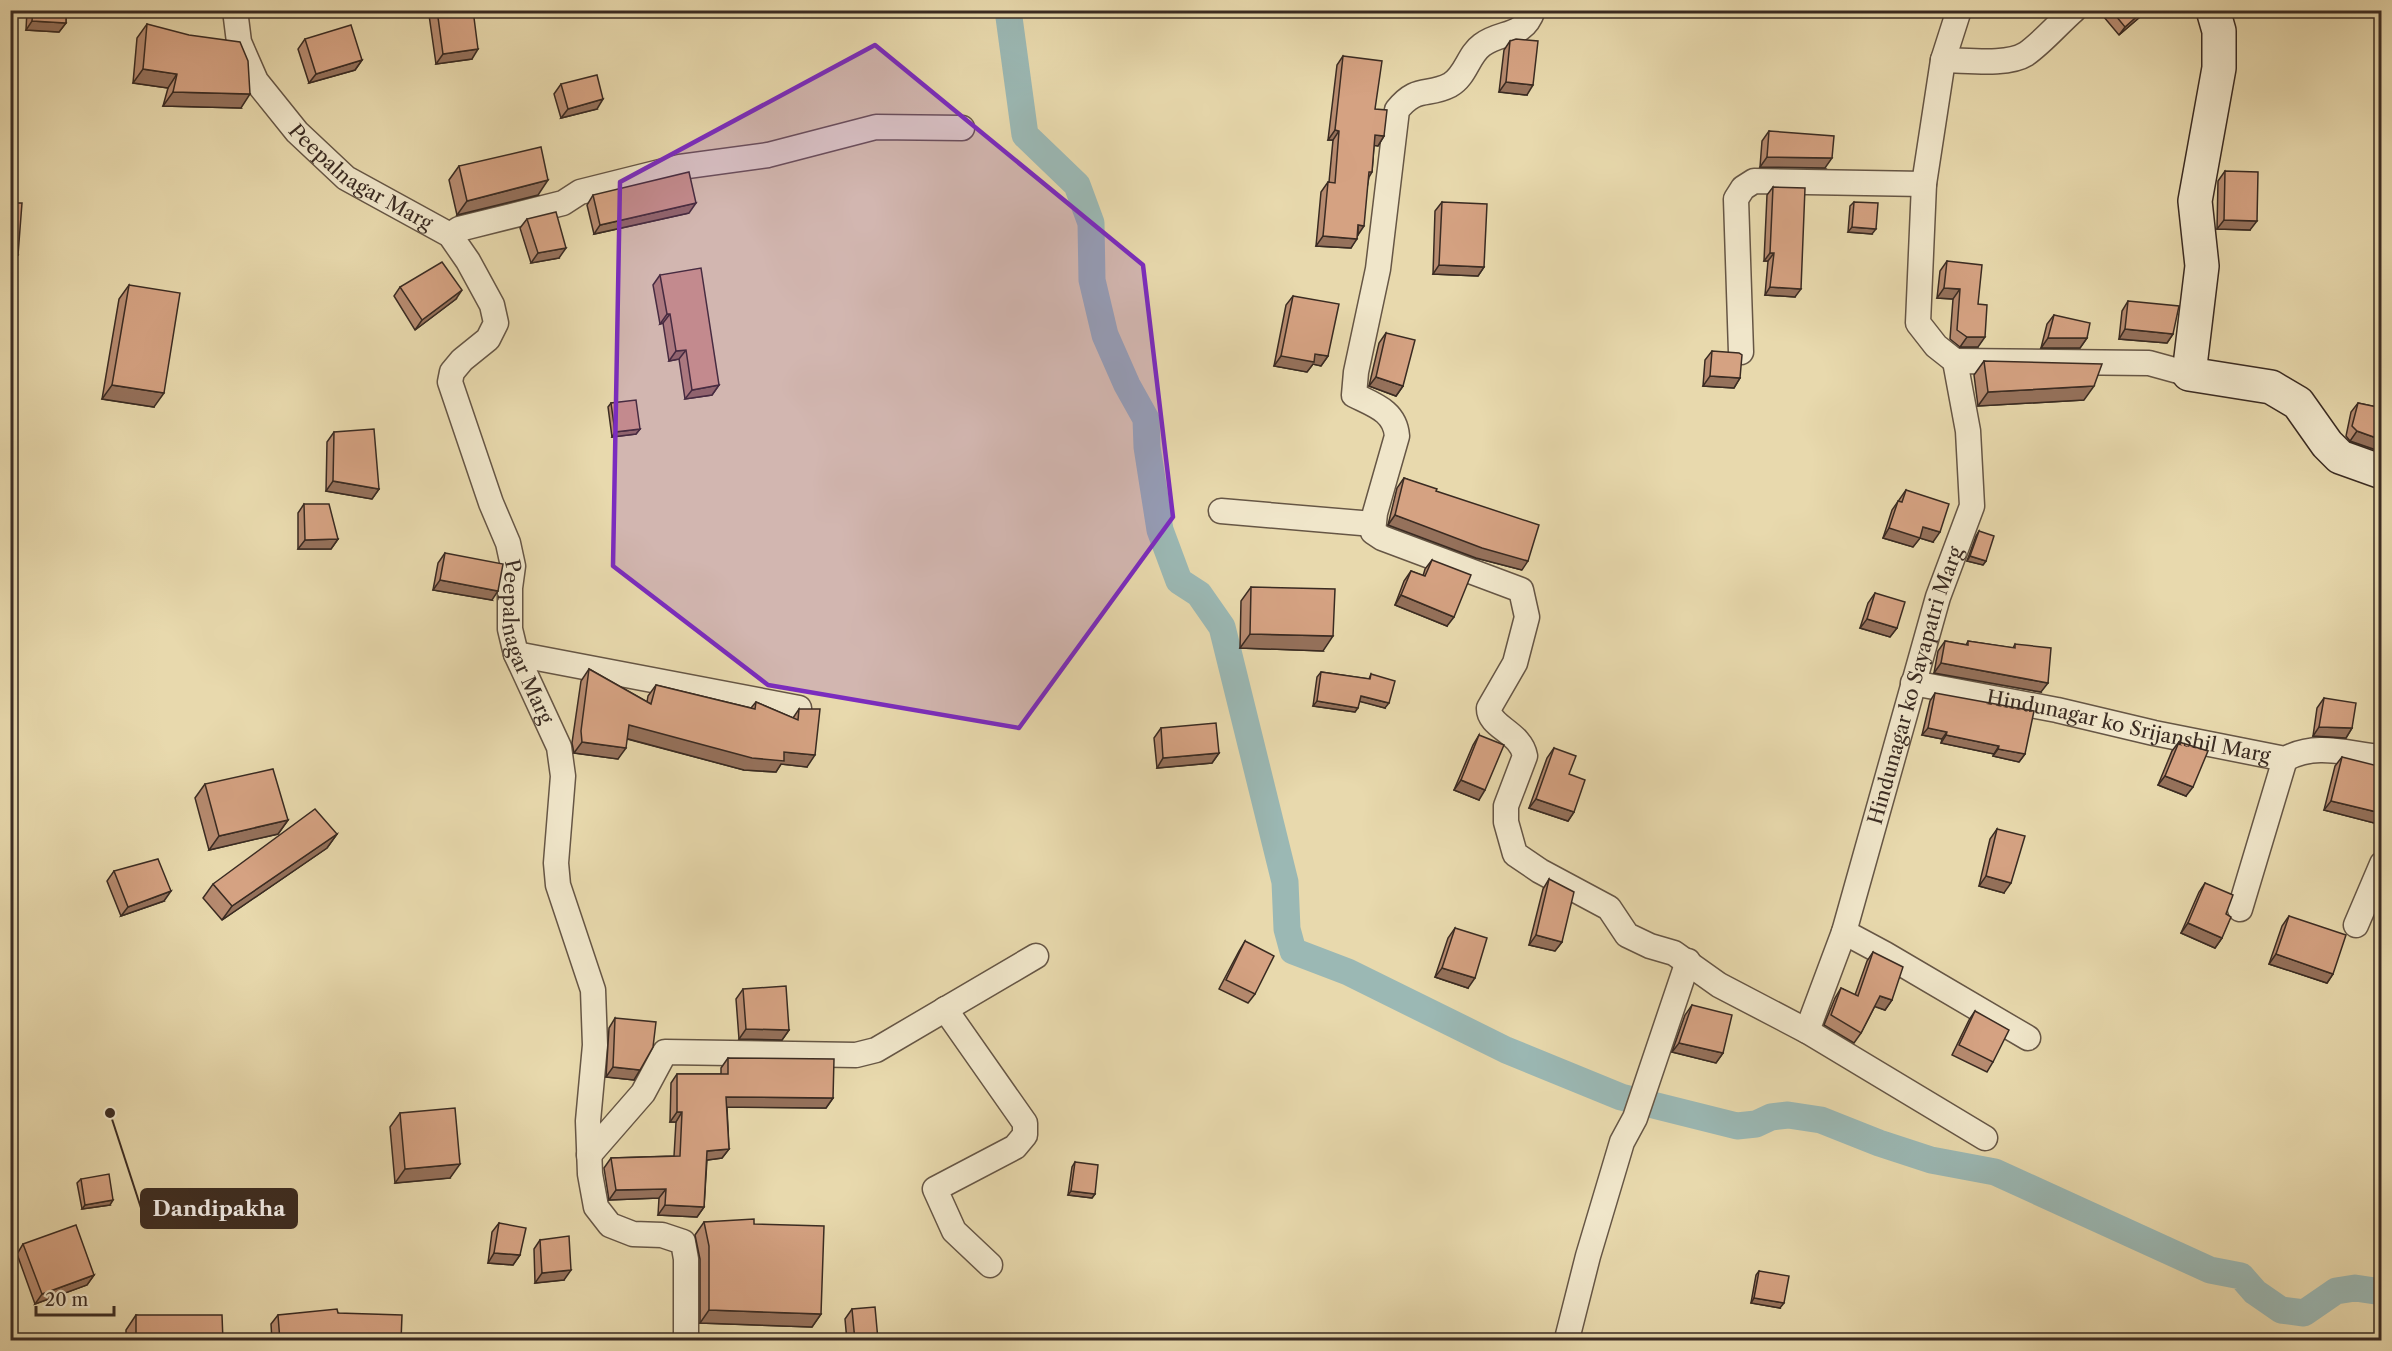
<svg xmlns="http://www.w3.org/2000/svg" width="2392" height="1351" font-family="'Libre Caslon Text',serif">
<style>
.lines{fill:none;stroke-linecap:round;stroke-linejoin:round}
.canal{stroke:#9bb8b4;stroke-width:27}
.minor-casing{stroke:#665645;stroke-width:27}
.secondary-casing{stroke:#3a2b22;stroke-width:36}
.minor{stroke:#f0e6ca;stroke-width:24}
.secondary{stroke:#f0e6ca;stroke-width:33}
.wall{fill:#b78b70;stroke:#3a2b22;stroke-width:1.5}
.shaded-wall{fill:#95715b;stroke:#3a2b22;stroke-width:1.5}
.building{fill:#d5a282;stroke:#3a2b22;stroke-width:1.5}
.marked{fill:#7b2cbf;fill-opacity:0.2;stroke:#7b2cbf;stroke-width:4.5;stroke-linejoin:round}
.labels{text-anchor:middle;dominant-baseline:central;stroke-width:4.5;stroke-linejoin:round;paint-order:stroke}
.street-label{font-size:20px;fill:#3a2b22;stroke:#f0e6ca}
.leader{fill:none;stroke:#3a2b22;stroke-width:2}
.callout-dot{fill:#3a2b22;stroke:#f0e6ca;stroke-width:2}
.callout{fill:#3a2b22;stroke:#3a2b22;stroke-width:2}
.callout-label{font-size:21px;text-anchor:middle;font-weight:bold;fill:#fff}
</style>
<rect width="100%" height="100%" fill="#e8d9ad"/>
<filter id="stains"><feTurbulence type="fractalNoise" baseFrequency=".00333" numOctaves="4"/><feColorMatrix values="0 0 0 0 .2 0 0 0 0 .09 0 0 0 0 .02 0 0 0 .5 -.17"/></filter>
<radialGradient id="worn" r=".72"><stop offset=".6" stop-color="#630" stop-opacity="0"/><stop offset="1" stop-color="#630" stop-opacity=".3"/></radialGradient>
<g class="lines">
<path class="canal" d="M1008 10 1025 135 1077 185 1091 223 1092 280 1105 335 1127 385 1146 419 1147 447 1160 530 1179 581 1199 594 1222 627 1285 882 1287 929 1293 951 1348 972 1506 1050 1621 1097 1737 1126 1756 1124 1771 1117 1788 1115 1821 1120 1879 1143 1931 1160 1995 1172 2210 1270 2241 1276 2255 1292 2281 1310 2304 1313 2336 1291 2355 1288 2382 1292"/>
<g class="minor-casing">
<g id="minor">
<path id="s1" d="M235 10 239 42 256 81 297 132 346 178 450 235 468 261 492 305 496 323 488 339 462 360 452 372 450 382 491 503 508 543 513 566 510 588V629L516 654 559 747 563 776 556 863 558 885 593 990 595 1045 588 1121 590 1174 596 1207 610 1225 633 1234 662 1235 683 1242 686 1259V1340"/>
<path d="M1533 10C1523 39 1502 30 1482 45 1468 55 1466 76 1450 85 1427 97 1417 85 1397 110L1378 269 1356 372 1354 395C1374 405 1395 411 1397 436L1375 513 1373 532 1382 538 1521 590 1527 617 1515 663 1489 708C1488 727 1521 732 1525 756L1506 806V822L1515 854 1540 871 1609 908 1627 935 1650 946 1674 953 1719 985 1807 1031"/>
<path d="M1943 60C1966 60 2007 66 2026 54 2043 42 2058 24 2074 10"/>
<path d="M450 235 459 229 563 203 580 192 680 167 768 155 876 127 962 128"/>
<path d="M1741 352 1736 199 1743 188 1754 181 1924 184"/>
<path d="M1955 361 1936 346 1918 323 1924 184 1943 60 1959 10"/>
<path d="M1221 511 1373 524"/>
<path d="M516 654 799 708"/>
<path id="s2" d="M1913 683 2057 710 2154 733 2285 759C2318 742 2346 754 2382 757"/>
<path d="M2240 909 2285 759"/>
<path d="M2356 925 2382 864"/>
<path d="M1844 932 1885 954 2028 1038"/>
<path d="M945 1009 1025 1123V1135L1015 1147 935 1189 954 1231 990 1265"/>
<path id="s3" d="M1985 1138 1807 1031 1844 932 1938 597 1972 506 1968 431 1955 361 2149 363 2189 374"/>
<path d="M589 1155 643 1093 665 1052 856 1055 876 1050 1036 956"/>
<path d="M1570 1340 1568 1335 1588 1256 1622 1142 1635 1118 1688 961"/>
</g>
</g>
<g class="secondary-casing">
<path id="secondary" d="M2213 10 2219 31V68L2195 201 2202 266 2189 374 2271 387 2298 403 2327 444 2340 457 2382 472"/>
</g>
<use href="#minor" class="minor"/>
<use href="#secondary" class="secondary"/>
</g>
<g class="wall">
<path d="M27 10H66V23L59 32 26 30Z"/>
<path d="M433 10H473L472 59 436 64 429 15Z"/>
<path d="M2098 10H2148L2119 35Z"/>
<path d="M147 24 241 108 163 106 168 88 133 83 137 38Z"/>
<path d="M305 39 362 60 355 70 309 83 298 49Z"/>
<path d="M1510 41 1527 95 1499 92 1504 50Z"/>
<path d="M1343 56 1375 109 1384 136 1378 146 1374 145 1372 172 1369 177 1358 235 1351 248 1316 246 1321 192 1328 182H1329L1333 140H1328L1337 65Z"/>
<path d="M561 84 597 109 561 118 554 94Z"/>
<path d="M1769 131 1825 168 1760 167 1762 141Z"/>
<path d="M459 166 538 195 457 215 449 180Z"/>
<path d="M2225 171 2250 230 2217 229 2218 181Z"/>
<path d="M1773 187 1795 297 1765 295 1768 261H1764L1767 195Z"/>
<path d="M593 195 689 213 594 234 587 205Z"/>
<path d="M1442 202 1484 267 1478 276 1433 274 1435 211Z"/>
<path d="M1854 202 1872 234 1848 232 1850 206Z"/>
<path d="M527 219 559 258 531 263 520 228Z"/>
<path d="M1947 261 1978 304V347H1960L1950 339 1953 299 1937 298 1940 271Z"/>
<path d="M660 275 719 385 712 395 685 399 679 359 669 361 663 323 660 324 653 285Z"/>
<path d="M129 285 154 407 102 399 119 299Z"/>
<path d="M400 287 456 299 415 330 394 296Z"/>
<path d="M1293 296 1328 356 1321 366 1313 364 1307 372 1274 366 1286 305Z"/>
<path d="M2128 301 2173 334 2167 343 2119 339 2122 311Z"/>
<path d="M2054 315 2087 338 2080 348H2041L2047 324Z"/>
<path d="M1386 333 1403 386 1396 396 1369 386 1379 343Z"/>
<path d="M1712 351 1740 378 1734 388 1703 386 1705 360Z"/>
<path d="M1984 361 2084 400 1978 406 1974 375Z"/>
<path d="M611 403 640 429 636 434 612 437 608 407Z"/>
<path d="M2358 403 2382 408V452L2350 441 2346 436 2351 412Z"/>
<path d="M334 432 379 489 372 499 326 491 327 442Z"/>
<path d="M1404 478 1436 491 1522 570 1476 558 1388 525 1397 488Z"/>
<path d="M1906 490 1933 542 1920 538 1913 547 1883 538 1892 510Z"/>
<path d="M304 504 338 539 331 549H298V513Z"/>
<path d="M1979 531 1986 561 1983 565 1967 561 1976 536Z"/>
<path d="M445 553 492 600 433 590 438 563Z"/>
<path d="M1432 560 1447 626 1395 605 1404 581 1411 571 1423 576 1425 569Z"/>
<path d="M1251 587 1323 651 1240 648 1241 601Z"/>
<path d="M1875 593 1897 628 1890 637 1860 628 1868 603Z"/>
<path d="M1945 641 1966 645 1968 641 2013 648 2015 644 2041 692 1934 673 1938 651Z"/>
<path d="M589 669 647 702 648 696 656 685 751 708 756 702 793 718 799 709 807 767 781 764 776 772 744 770 627 739 618 759 574 753 572 743 581 681Z"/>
<path d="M1321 672 1369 679 1371 674 1385 708 1360 701 1355 712 1313 706 1317 677Z"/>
<path d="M1935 693 2025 754 2019 762 1993 756 1994 754 1941 743 1942 739 1922 735 1930 701Z"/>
<path d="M2324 698 2352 728 2346 738 2313 736 2317 708Z"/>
<path d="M1161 728 1219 753 1212 763 1157 768 1154 738Z"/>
<path d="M1479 735V800L1454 790 1473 745Z"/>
<path d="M2179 742 2186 796 2158 785 2172 751Z"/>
<path d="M1554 748 1569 774 1574 812 1568 821 1529 808 1547 758Z"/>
<path d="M2342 757 2381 813 2374 823 2324 810 2335 766Z"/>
<path d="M205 784 288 820 278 834 209 850 195 798Z"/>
<path d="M1997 829 2004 893 1979 886 1990 839Z"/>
<path d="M337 834 327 848 222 920 203 898 213 884Z"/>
<path d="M114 871 164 901 121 916 107 881Z"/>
<path d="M1549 879 1562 942 1555 951 1529 945 1543 889Z"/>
<path d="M2205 883 2226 914 2222 938 2215 948 2181 933 2199 892Z"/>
<path d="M2289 916 2333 974 2327 983 2269 964 2282 926Z"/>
<path d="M1455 928 1468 988 1435 977 1448 938Z"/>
<path d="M1245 941 1255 994 1248 1003 1219 989 1239 951Z"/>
<path d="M1873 952 1892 1000 1885 1010 1875 1006 1861 1033 1854 1043 1824 1025 1835 998 1841 988 1855 995 1867 961Z"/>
<path d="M743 989 789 1030 782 1040 739 1039 736 999Z"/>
<path d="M1692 1005 1723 1053 1716 1063 1672 1052 1685 1015Z"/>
<path d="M1975 1011 1993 1062 1987 1072 1952 1055 1969 1020Z"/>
<path d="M615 1018 634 1080 606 1077 609 1028Z"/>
<path d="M728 1058 833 1098 826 1108 727 1107 729 1149 722 1158 707 1160 704 1207 697 1217 658 1215 659 1198 609 1200 604 1168 611 1158 674 1156 676 1122H670L671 1083 677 1074H721V1068Z"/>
<path d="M400 1113 450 1178 395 1183 390 1127Z"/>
<path d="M1075 1162 1095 1194 1092 1198 1068 1195 1072 1167Z"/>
<path d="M81 1179 110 1205 82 1209 77 1183Z"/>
<path d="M704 1222 754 1224 821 1314 812 1327 700 1323V1259L695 1235Z"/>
<path d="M499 1223 520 1255 513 1265 488 1263 492 1232Z"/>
<path d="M540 1240 564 1280 535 1283 534 1249Z"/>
<path d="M23 1244 94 1275 87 1285 35 1304 17 1254Z"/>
<path d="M1759 1271 1780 1308 1751 1303 1756 1275Z"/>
<path d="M852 1309 878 1340V1341H847L845 1319Z"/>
<path d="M338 1313 401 1341H272L271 1324 278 1315Z"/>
<path d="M136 1315 223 1341H126V1330Z"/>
</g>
<g class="shaded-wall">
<path d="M2144 10H2148L2119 35 2125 27Z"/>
<path d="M32 21 66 23 59 32 26 30Z"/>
<path d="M478 49 472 59 436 64 443 54Z"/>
<path d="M362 60 355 70 309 83 316 74Z"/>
<path d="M143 69 177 74 168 88 133 83Z"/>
<path d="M1506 82 1533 85 1527 95 1499 92Z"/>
<path d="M173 92 250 94 241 108 163 106Z"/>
<path d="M603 99 597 109 561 118 568 109Z"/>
<path d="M1335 130 1339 131 1333 140H1328Z"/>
<path d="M1375 135 1384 136 1378 146 1369 145Z"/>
<path d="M1767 157 1832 158 1825 168 1760 167Z"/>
<path d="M548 180 538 195 457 215 467 201Z"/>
<path d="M696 203 689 213 594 234 600 225Z"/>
<path d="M2224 220 2257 221 2250 230 2217 229Z"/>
<path d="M1358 225 1364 226 1358 235Z"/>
<path d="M1852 227 1876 229 1872 234 1848 232Z"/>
<path d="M1323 236 1357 239 1351 248 1316 246Z"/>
<path d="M566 248 559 258 531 263 538 253Z"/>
<path d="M1770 253H1774L1768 261H1764Z"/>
<path d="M10 254 18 255 10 266Z"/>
<path d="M1439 265 1484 267 1478 276 1433 274Z"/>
<path d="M1770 287 1801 289 1795 297 1765 295Z"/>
<path d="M1944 288 1960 289 1953 299 1937 298Z"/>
<path d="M462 290 456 299 415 330 422 320Z"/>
<path d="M667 314H670L663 323 660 324Z"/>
<path d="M2125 329 2173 334 2167 343 2119 339Z"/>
<path d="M1967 337H1985L1978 347H1960Z"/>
<path d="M2048 338H2087L2080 348H2041Z"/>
<path d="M686 350 679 359 669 361 676 351Z"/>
<path d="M1315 354 1328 356 1321 366 1313 364 1307 372 1274 366 1281 356Z"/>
<path d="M1710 376 1740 378 1734 388 1703 386Z"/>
<path d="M1376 377 1403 386 1396 396 1369 386Z"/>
<path d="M112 385 164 393 154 407 102 399Z"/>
<path d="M719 385 712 395 685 399 692 390Z"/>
<path d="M2094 386 2084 400 1978 406 1988 392Z"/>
<path d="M640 429 636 434 612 437 615 432Z"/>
<path d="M2357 431 2382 440V452L2350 441Z"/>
<path d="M333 481 379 489 372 499 326 491Z"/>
<path d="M1395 515 1528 561 1522 570 1476 558 1388 525Z"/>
<path d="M1923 527 1940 532 1933 542 1920 538 1913 547 1883 538 1889 528Z"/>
<path d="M338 539 331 549H298L305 540Z"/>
<path d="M1970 556 1986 561 1983 565 1967 561Z"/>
<path d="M440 580 498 591 492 600 433 590Z"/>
<path d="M1401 595 1454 617 1447 626 1395 605Z"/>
<path d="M1867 619 1897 628 1890 637 1860 628Z"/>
<path d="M1250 634 1333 636 1323 651 1240 648Z"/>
<path d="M1941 663 2048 683 2041 692 1934 673Z"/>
<path d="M1361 696 1389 703 1385 708 1358 701Z"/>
<path d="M1317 701 1358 708 1355 712 1313 706Z"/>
<path d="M629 725 784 752 815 755 807 767 781 764 776 772 744 770 621 737Z"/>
<path d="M2319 727 2352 728 2346 738 2313 736Z"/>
<path d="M1928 728 1947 732 1942 739 1922 735Z"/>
<path d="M1946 735 1999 746 1994 754 1941 743Z"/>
<path d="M582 742 626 748 618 759 574 753Z"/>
<path d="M1998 749 2025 754 2019 762 1993 756Z"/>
<path d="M1219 753 1212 763 1157 768 1163 758Z"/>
<path d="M2165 776 2193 787 2186 796 2158 785Z"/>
<path d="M1461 780 1485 790 1479 800 1454 790Z"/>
<path d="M1536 799 1574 812 1568 821 1529 808Z"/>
<path d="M2331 801 2381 813 2374 823 2324 810Z"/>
<path d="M288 820 278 834 209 850 219 836Z"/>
<path d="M337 834 327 848 222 920 232 906Z"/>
<path d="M1986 876 2011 883 2004 893 1979 886Z"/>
<path d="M171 891 164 901 121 916 128 907Z"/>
<path d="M2188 923 2222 938 2215 948 2181 933Z"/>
<path d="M1536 935 1562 942 1555 951 1529 945Z"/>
<path d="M2276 954 2333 974 2327 983 2269 964Z"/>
<path d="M1442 968 1475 978 1468 988 1435 977Z"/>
<path d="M1880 996 1892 1000 1885 1010 1873 1006Z"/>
<path d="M746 1029 789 1030 782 1040 739 1039Z"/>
<path d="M1679 1043 1723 1053 1716 1063 1672 1052Z"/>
<path d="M613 1067 640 1070 634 1080 606 1077Z"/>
<path d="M726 1097 833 1098 826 1108 720 1107Z"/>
<path d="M677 1112H682L676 1122H670Z"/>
<path d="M729 1149 722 1158 700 1161 707 1151Z"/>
<path d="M460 1164 450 1178 395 1183 405 1169Z"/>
<path d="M666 1189 659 1198 609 1200 616 1190Z"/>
<path d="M1071 1191 1095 1194 1092 1198 1068 1195Z"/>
<path d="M113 1200 110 1205 82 1209 85 1205Z"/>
<path d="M665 1205 704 1207 697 1217 658 1215Z"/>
<path d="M494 1253 520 1255 513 1265 488 1263Z"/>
<path d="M571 1270 564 1280 535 1283 542 1273Z"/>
<path d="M94 1275 87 1285 35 1304 42 1294Z"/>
<path d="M1754 1298 1784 1303 1780 1308 1751 1303Z"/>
<path d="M709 1310 821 1314 812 1327 700 1323Z"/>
</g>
<g class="building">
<path d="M33 10H66V23L32 21Z"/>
<path d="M437 10H473L478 49 443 54Z"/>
<path d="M2111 10H2144L2125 27Z"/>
<path d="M147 24 189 35 240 42 248 61 250 94 173 92 177 74 143 69Z"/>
<path d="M351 25 362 60 316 74 305 39Z"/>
<path d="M1516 39 1538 41 1533 85 1506 82 1510 41Z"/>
<path d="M1343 56 1382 61 1375 109 1387 110 1384 136 1375 135 1372 172H1369L1364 226 1358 225 1357 239 1323 236 1328 182 1335 183 1339 131 1335 130Z"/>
<path d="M597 75 603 99 568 109 561 84Z"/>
<path d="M1769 131 1834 136 1832 158 1767 157Z"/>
<path d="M541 147 548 180 467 201 459 166Z"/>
<path d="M2225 171 2258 172 2257 221 2224 220Z"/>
<path d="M689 172 696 203 600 225 593 195Z"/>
<path d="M1773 187 1805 188 1801 289 1770 287 1774 253H1770Z"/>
<path d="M1442 202 1487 204 1484 267 1439 265Z"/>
<path d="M1854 202 1878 203 1876 229 1852 227Z"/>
<path d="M10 203H22L18 255 10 254Z"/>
<path d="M556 212 566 248 538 253 527 219Z"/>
<path d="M1947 261 1982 265 1978 304 1987 305 1985 337H1967L1957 330 1960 289 1944 288Z"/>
<path d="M442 262 462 290 422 320 400 287Z"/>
<path d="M701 268 719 385 692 390 686 350 676 351 670 314H667L660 275Z"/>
<path d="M129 285 180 293 164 393 112 385Z"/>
<path d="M1293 296 1339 304 1328 356 1315 354 1314 362 1281 356Z"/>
<path d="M2128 301 2179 306 2173 334 2125 329Z"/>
<path d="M2054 315 2090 323 2087 338H2048Z"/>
<path d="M1386 333 1415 340 1403 386 1376 377Z"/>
<path d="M1712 351 1739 353 1742 355 1740 378 1710 376Z"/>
<path d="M1984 361 2102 364 2094 386 1988 392Z"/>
<path d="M636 400 640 429 615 432 611 403Z"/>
<path d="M2358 403 2382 408V440L2357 431 2352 426Z"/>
<path d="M374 429 379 489 333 481 334 432Z"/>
<path d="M1404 478 1437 489 1436 491 1539 525 1528 561 1482 548 1395 515Z"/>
<path d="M1906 490 1949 504 1940 532 1923 527 1920 538 1889 528 1898 501 1902 502Z"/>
<path d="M304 504H329L338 539 305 540Z"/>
<path d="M1979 531 1994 536 1986 561 1970 556Z"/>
<path d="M445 553 503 564 498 591 440 580Z"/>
<path d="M1432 560 1471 575 1454 617 1401 595 1411 571 1425 576Z"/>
<path d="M1251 587 1335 589 1333 636 1250 634Z"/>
<path d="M1875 593 1905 602 1897 628 1867 619Z"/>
<path d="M1945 641 1968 645V641L2015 648V644L2051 648 2048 683 1941 663Z"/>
<path d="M589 669 651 704 656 685 755 709 756 702 798 720 799 709H820L815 755 784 752V761L752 758 629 725 626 748 582 742 581 731Z"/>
<path d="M1321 672 1370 679 1371 674 1395 681 1389 703 1361 696 1358 708 1317 701Z"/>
<path d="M1935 693 2034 711 2025 754 1998 749 1999 746 1946 735 1947 732 1928 728Z"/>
<path d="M2324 698 2356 703 2352 728 2319 727Z"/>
<path d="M1216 723 1219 753 1163 758 1161 728Z"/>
<path d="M1479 735 1504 745 1485 790 1461 780Z"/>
<path d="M2179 742 2208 751 2193 787 2165 776Z"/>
<path d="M1554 748 1576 756 1569 774 1585 780 1574 812 1536 799Z"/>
<path d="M2342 757 2382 767 2381 813 2331 801Z"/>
<path d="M273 769 288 820 219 836 205 784Z"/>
<path d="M315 809 337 834 232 906 213 884Z"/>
<path d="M1997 829 2025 836 2011 883 1986 876Z"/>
<path d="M158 859 171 891 128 907 114 871Z"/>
<path d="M1549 879 1574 892 1562 942 1536 935Z"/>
<path d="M2205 883 2233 895 2226 914 2231 917 2222 938 2188 923Z"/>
<path d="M2289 916 2346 935 2333 974 2276 954Z"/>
<path d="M1455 928 1487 938 1475 978 1442 968Z"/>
<path d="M1245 941 1274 956 1255 994 1226 980Z"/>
<path d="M1873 952 1903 967 1892 1000 1880 996 1861 1033 1831 1015 1841 988 1858 996Z"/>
<path d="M786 986 789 1030 746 1029 743 989Z"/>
<path d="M1692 1005 1732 1015 1723 1053 1679 1043Z"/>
<path d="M1975 1011 2009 1030 1993 1062 1959 1045Z"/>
<path d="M615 1018 656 1022 653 1047 640 1070 613 1067Z"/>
<path d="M728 1058 834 1059 833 1098 726 1097 729 1149 707 1151 704 1207 665 1205 666 1189 616 1190 611 1158 680 1156 682 1112H677V1074H728Z"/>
<path d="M455 1108 460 1164 405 1169 400 1113Z"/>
<path d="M1075 1162 1098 1165 1095 1194 1071 1191Z"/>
<path d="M109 1174 113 1200 85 1205 81 1179Z"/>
<path d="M754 1219V1224L824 1226 821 1314 709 1310V1246L704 1222Z"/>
<path d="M499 1223 526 1228 520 1255 494 1253Z"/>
<path d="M76 1225 94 1275 42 1294 23 1244Z"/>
<path d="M569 1236 571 1270 542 1273 540 1240Z"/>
<path d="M1759 1271 1789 1276 1784 1303 1754 1298Z"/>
<path d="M875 1307 878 1340 855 1341 852 1309Z"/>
<path d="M337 1309 338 1313 402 1315 401 1341H280L278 1315Z"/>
<path d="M136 1315H222L223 1341H136Z"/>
</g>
<path class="marked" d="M875 45 1143 265 1173 517 1019 728 768 685 613 566 620 182Z"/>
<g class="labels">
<g class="street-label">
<text stroke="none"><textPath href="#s1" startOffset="219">Peepalnagar Marg</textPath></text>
<text stroke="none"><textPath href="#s1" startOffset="777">Peepalnagar Marg</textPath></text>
<text stroke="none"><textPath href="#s3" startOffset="570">Hindunagar ko Sayapatri Marg</textPath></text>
<text stroke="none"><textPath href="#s2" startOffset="220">Hindunagar ko Srijanshil Marg</textPath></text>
</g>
</g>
<path class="leader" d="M110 1113L141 1208"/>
<circle class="callout-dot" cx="110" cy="1113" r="6"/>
<rect class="callout" x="141" y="1189" width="156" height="39" rx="6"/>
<g class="callout-label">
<text x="219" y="1216">Dandipakha</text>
</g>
<rect width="2392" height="1351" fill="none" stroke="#e8d9ad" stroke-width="36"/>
<rect x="12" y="12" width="2368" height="1327" fill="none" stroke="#3a2b22" stroke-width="3"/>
<rect x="18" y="18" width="2356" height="1315" fill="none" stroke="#3a2b22" stroke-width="1.5"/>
<path d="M36 1306v9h78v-9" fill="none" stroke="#3a2b22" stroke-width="3"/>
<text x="45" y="1306" font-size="18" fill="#3a2b22" stroke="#f0e6ca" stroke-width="4.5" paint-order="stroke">20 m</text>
<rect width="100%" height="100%" filter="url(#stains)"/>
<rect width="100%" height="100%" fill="url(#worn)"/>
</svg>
